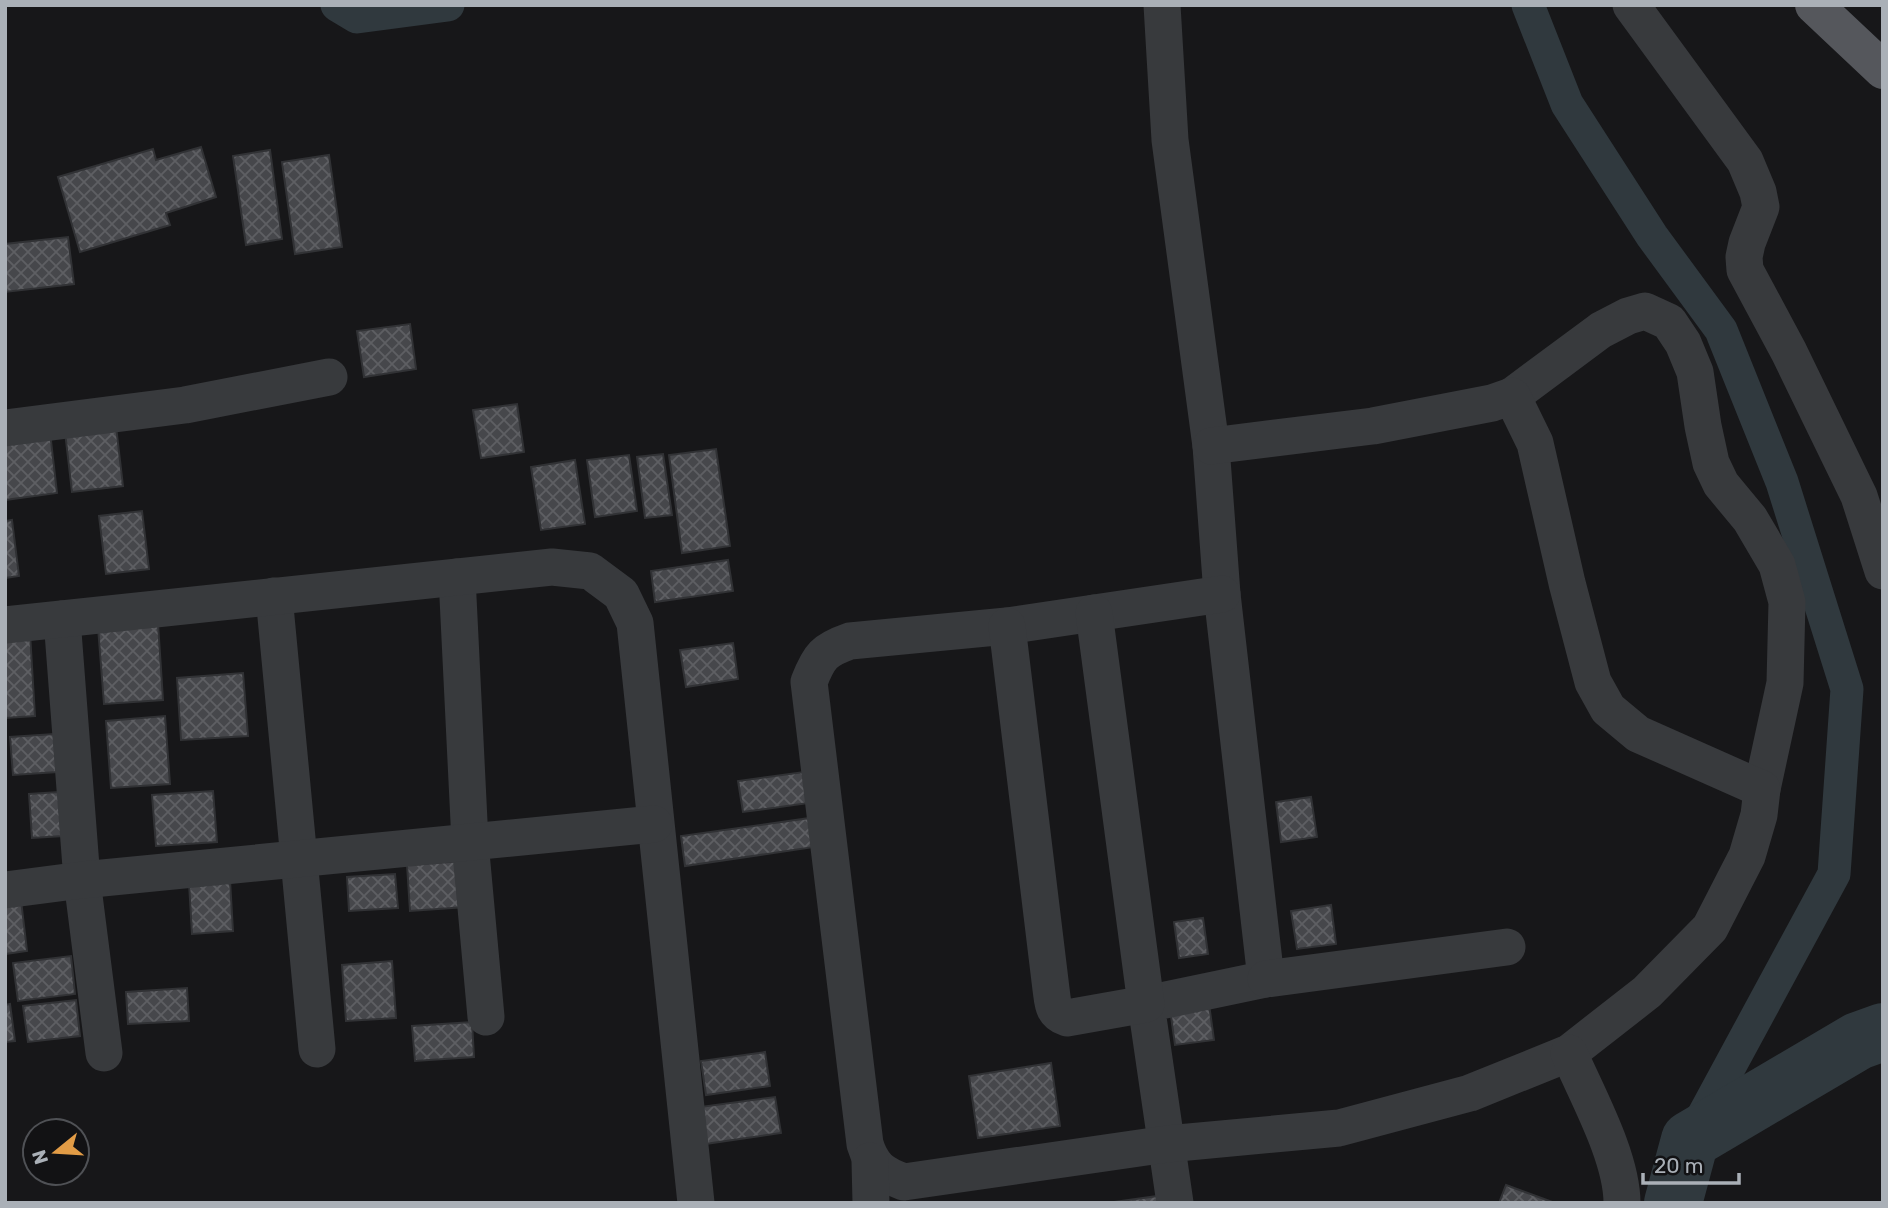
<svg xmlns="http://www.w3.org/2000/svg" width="1888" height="1208" font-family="Rubik,sans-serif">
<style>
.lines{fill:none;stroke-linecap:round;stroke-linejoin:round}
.canal{stroke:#30393e;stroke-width:33}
.river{stroke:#30393e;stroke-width:58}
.building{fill:url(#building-cross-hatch);stroke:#313235;stroke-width:2}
.minor{stroke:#383a3d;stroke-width:37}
.primary{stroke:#55575c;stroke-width:38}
</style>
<defs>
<pattern id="building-cross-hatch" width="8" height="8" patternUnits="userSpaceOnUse" patternTransform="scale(1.75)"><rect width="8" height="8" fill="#46474b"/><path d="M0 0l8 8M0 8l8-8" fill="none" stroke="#5e5f63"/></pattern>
</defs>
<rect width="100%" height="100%" fill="#171719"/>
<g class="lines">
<g class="canal">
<path d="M337 5 357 17 448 5"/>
<path d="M1528 5 1567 104 1652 236 1721 330 1782 482 1847 689 1834 874 1690 1140"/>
</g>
<path class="river" d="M1673 1203 1690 1140 1858 1041 1883 1032"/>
</g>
<g class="building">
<path d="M201 147 216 197 166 213 170 225 80 252 58 177 153 149 156 160Z"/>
<path d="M270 150 282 239 246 245 233 156Z"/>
<path d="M329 155 342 247 295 254 282 162Z"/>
<path d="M68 237 74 284 5 292V244Z"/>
<path d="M410 324 416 369 364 377 357 331Z"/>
<path d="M517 404 524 452 481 458 473 410Z"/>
<path d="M116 426 123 486 72 492 65 432Z"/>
<path d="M50 432 57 493 5 500V438Z"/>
<path d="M716 449 730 546 682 553 669 455Z"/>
<path d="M663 454 672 515 645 518 637 457Z"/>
<path d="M629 455 637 511 595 517 587 460Z"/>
<path d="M575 460 585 524 541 530 531 467Z"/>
<path d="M142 511 149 569 106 574 99 516Z"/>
<path d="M12 520 19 576 5 578V521Z"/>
<path d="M728 560 733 591 655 602 651 571Z"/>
<path d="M158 623 163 700 104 704 98 627Z"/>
<path d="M30 633 35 716 5 718V634Z"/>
<path d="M733 643 738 679 686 687 680 650Z"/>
<path d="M243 673 248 736 181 740 177 678Z"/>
<path d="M165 716 170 784 111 788 106 721Z"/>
<path d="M54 734 57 772 13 775 10 737Z"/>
<path d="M811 771 816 802 743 812 738 781Z"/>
<path d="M213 791 217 842 156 846 152 795Z"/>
<path d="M59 792 63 836 32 838 29 794Z"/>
<path d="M1311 797 1317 837 1281 842 1276 802Z"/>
<path d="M810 818 814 847 685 866 681 836Z"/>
<path d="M463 861 466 907 410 911 407 865Z"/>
<path d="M395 874 398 908 349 911 347 877Z"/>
<path d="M230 880 233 931 192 934 189 883Z"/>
<path d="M21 900 27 951 5 954V902Z"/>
<path d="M1331 905 1336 944 1297 949 1291 911Z"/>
<path d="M1203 918 1208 954 1179 958 1174 922Z"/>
<path d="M71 956 75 994 18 1001 13 963Z"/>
<path d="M392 961 396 1018 346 1021 342 965Z"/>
<path d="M187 988 189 1021 128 1024 126 992Z"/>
<path d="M76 1000 80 1036 28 1042 23 1006Z"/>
<path d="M10 1004 15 1041 5 1042V1005Z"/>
<path d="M1209 1004 1214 1040 1175 1045 1170 1009Z"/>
<path d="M472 1022 474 1057 415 1061 412 1026Z"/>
<path d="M765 1052 770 1086 706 1095 701 1061Z"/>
<path d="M1051 1063 1060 1126 978 1138 969 1076Z"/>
<path d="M775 1097 781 1133 705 1144 700 1107Z"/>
<path d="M1506 1185 1555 1203H1499Z"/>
<path d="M1165 1195 1166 1203 1114 1202Z"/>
</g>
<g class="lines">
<g class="minor">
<path d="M1162 5 1170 140 1211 446 1222 594 1266 979 1146 1004 1175 1203"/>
<path d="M1631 5 1745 161 1758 192 1761 207 1747 243 1744 257 1745 270 1789 352 1859 496 1883 571"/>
<path d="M1512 396 1601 330 1628 316 1645 311 1669 322 1683 343 1695 372 1703 426 1711 463 1721 484 1750 519 1777 565 1787 602 1785 683 1762 789"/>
<path d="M5 428 185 405 329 377"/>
<path d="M1211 446 1373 426 1492 403 1512 396 1535 443 1567 583 1593 682 1608 709 1638 734 1762 789 1759 815 1747 856 1710 928 1647 992 1569 1053 1470 1093 1339 1128 1167 1144 904 1182C882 1174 872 1167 865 1144L809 682C819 656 824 650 850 641L1007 626 1222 594"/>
<path d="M457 577 470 842 486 1017"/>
<path d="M274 596 317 1049"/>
<path d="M62 619 82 880 104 1053"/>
<path d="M5 625 552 567 590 571 621 594 635 623 696 1203"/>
<path d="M1007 626 1051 989C1053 1003 1052 1013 1067 1018L1146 1004 1094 613"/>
<path d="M5 890 82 880 654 824"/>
<path d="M1266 979 1507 947"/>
<path d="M1569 1053C1587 1095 1622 1157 1622 1203"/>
<path d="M870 1161 871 1203"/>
</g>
<path class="primary" d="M1814 5 1883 70"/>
</g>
<rect width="1888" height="1208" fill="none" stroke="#aab0b7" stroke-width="14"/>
<g transform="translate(56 1152) rotate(252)"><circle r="33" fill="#121214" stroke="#4f5155" stroke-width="2"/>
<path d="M0-5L12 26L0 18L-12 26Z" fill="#e29c46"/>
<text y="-10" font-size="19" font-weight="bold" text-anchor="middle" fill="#aab0b7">N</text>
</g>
<path d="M1643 1173v10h96v-10" fill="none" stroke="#aab0b7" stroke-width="3.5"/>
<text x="1654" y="1173" font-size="21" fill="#aab0b7" stroke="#121214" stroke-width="5" paint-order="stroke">20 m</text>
</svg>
